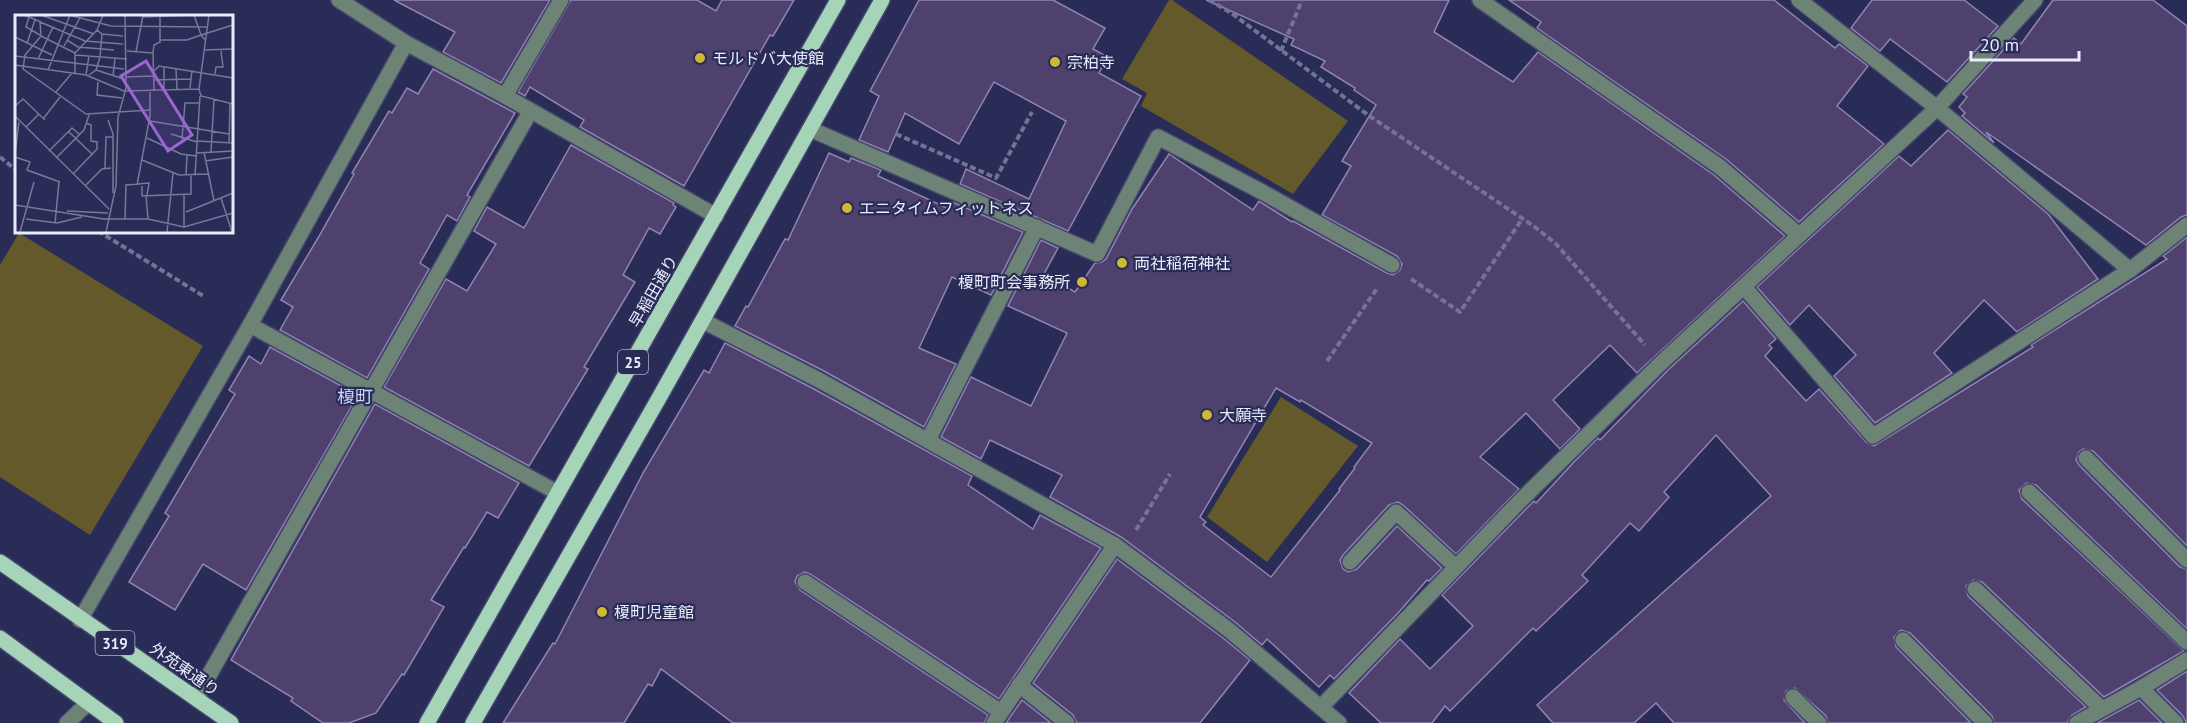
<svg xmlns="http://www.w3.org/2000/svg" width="2187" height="723" font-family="'PT Sans','Noto Sans JP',sans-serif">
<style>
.green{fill:#63592a}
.building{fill:#4f416d;stroke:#9183b3;stroke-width:1.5;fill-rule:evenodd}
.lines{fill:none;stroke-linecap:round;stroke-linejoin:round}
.minor-casing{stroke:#44476d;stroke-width:18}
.major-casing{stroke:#44476d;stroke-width:18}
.path{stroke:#717494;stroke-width:4;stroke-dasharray:6 3;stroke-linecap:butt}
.minor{stroke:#6d8375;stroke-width:15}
.major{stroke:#a6d4b8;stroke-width:15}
.poi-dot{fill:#d0b736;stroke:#292c56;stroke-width:2}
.labels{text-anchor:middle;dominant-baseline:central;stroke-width:4.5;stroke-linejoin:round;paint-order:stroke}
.shield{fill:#292c56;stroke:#afb2ca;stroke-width:1.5}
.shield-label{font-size:15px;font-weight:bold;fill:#e9ecfc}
.poi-label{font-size:16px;fill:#e9ecfc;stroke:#292c56;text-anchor:start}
.street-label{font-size:16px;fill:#e9ecfc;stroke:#292c56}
.neighbourhood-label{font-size:18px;fill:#c9d0fa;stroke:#292c56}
.inset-road{fill:none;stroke:#767998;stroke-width:1.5}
.view{fill:#9c66d1;fill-opacity:0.15;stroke:#9c66d1;stroke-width:3}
.inset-edge{fill:none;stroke:#e9ecfc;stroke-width:3}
</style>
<rect width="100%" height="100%" fill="#292c56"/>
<g class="green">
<path d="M1169 0H1172L1348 121 1293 194 1141 106 1147 93 1122 79Z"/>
<path d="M19 233 203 346 90 535 0 477V265Z"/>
<path d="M1281 397 1358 446 1267 562 1207 517Z"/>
</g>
<g class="building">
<path d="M394 0H550L501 83 443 52 455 32Z"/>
<path d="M571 0H697L716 11 722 0H794L773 36 770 35 684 186 580 127 584 120 530 87 525 96 518 92Z"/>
<path d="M919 0H1053L1105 28 1093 49 1108 57 1099 73 1141 96 1068 231 960 184 966 169 1029 199 1066 121 994 82 959 144 905 113 888 152 859 140 879 96 870 91Z"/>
<path d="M1206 0H1449L1434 32 1513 82 1538 52 1714 175 1785 236 1637 373 1610 345 1553 400 1580 429 1560 449 1526 413 1480 457 1519 489 1456 554 1403 505 1398 502 1389 505 1343 555 1340 560 1343 569 1348 572 1357 569 1397 526 1442 568 1429 581 1427 580 1398 613 1334 679 1330 675 1319 687 1267 639 1262 645 1235 622 1121 537 1050 497 1062 475 990 440 981 459 941 437 971 377 1031 406 1067 333 1008 306 1041 240 1058 248 1044 274 1075 292 1095 263 1102 262 1106 259 1132 209 1169 154 1253 210 1259 201 1292 222 1293 221 1387 273 1393 275 1400 270 1402 264 1397 256 1322 215 1351 166 1342 161 1376 105 1354 90 1355 88 1321 67 1325 61 1291 45 1294 39ZM1276 388 1300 402 1301 400 1372 443 1354 467 1355 468 1339 489 1340 490 1271 577 1203 525 1206 522 1200 517Z"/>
<path d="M1509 0H1774L1835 48 1839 44 1868 66 1837 106 1884 144 1799 222 1726 159 1537 28 1541 22Z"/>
<path d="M1872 0H1964L1998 26 1947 82 1890 39 1880 51 1851 28Z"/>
<path d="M2053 0H2153L2187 26V215L2181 217 2146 245 1986 132 1994 143 1962 116 1965 113 1959 107 1967 97 1963 94 2014 38 2021 44Z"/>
<path d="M433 69 515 113 467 195 470 197 457 221 447 215 420 263 429 269 367 378 280 330 293 307 281 300 318 238 354 174 352 173 389 111 392 113 407 88 418 94Z"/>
<path d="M1948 130 2048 214 2098 279 2017 332 1984 300 1934 353 1952 373 1875 423 1834 376 1856 355 1809 305 1790 325 1757 287 1899 156 1911 166Z"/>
<path d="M571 145 674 203 673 205 676 207 660 234 649 228 623 275 635 282 584 367 588 369 529 466 384 387 446 279 467 291 496 244 474 231 487 207 524 228Z"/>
<path d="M829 153 849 162 851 158 881 170 878 176 949 209 952 202 1023 232 991 295 952 277 919 348 956 364 924 427 824 371 735 326 746 306 748 307 785 239 788 240Z"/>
<path d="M2187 237V546L2093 451 2083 449 2079 452 2076 460 2079 465 2180 567 2187 569V629L2036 485 2026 483 2019 490 2022 499 2184 651 2104 697 1982 582 1973 580 1966 586 1968 596 2086 707 2072 715 2067 723H1994L1992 716 1910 633 1901 630 1894 637 1896 647 1971 723H1828L1826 716 1795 688 1786 691 1784 700 1805 723H1674L1656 703 1634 723H1553L1537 705 1771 496 1716 435 1664 492 1669 497 1639 531 1630 523 1582 575 1588 581 1536 631 1533 628 1450 711 1445 706 1432 723H1381L1349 693 1400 639 1430 669 1473 626 1442 595 1527 508 1534 501 1536 503 1573 463 1598 438 1600 440 1668 370 1743 301 1776 339 1769 345 1772 348 1765 356 1806 401 1819 389 1866 442 1874 446 2033 347 2031 345 2167 259 2163 256Z"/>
<path d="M725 343 814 389 972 476 968 485 1033 529 1040 515 1101 548 999 699 810 574 805 572 797 576 795 582 800 590 988 715 984 723H733L661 669 652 686 648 684 624 723H503L553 643 555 644 643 473 704 370 709 373Z"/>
<path d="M270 347 358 395 246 590 203 564 175 610 129 582 169 516 165 513 235 394 229 390 249 356 261 364Z"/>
<path d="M375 404 519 483 498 518 487 512 465 548 464 547 431 600 444 607 404 675 402 674 376 713 349 723H323L291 701 293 698 231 660Z"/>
<path d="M1117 559 1223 638 1250 660 1200 723H1077L1073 715 1033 683Z"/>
<path d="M2187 671V723H2186L2183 716 2157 690Z"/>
<path d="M1022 700 1051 723H1006Z"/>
<path d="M2139 700 2162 723H2097Z"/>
</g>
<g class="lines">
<g class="minor-casing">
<g id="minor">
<path d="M339 0 406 43 505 96 716 216"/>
<path d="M1480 0 1720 167 1799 235"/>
<path d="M1799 0 1937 108 2130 270"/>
<path d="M505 96 561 0"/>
<path d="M810 129 1097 254 1158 137 1264 193 1392 265"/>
<path d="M1744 287 1873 436 2130 270 2187 225"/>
<path d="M703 321 819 380 1115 545 1229 630 1339 723"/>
<path d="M250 325 558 493"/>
<path d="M928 440 1037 227"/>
<path d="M2086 458 2187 560"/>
<path d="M2029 492 2187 642"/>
<path d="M1350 562 1396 512 1456 567"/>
<path d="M805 582 1001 712"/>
<path d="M1975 589 2102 709"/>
<path d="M80 620 250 325 406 43"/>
<path d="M1903 640 1985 723"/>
<path d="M1019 685 1067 723"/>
<path d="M2141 688 2176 723"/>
<path d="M1793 697 1819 723"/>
<path d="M196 698 530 112"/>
<path d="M1321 707 1520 501 1661 363 1937 108 2035 0"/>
<path d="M67 723 88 703"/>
<path d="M994 723 1115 545"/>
<path d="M2077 723 2141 688 2187 660"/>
</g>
</g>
<g class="major-casing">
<g id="major">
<path d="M0 562 231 723"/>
<path d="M0 638 116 723"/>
<path d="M427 723 838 0"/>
<path d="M473 723 659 398 882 0"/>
</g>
</g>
<g class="path">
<path d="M1209 0 1230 12 1368 115 1535 227 1556 244 1645 345"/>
<path d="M1281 51 1302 0"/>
<path d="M896 134 996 178 1032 112"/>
<path d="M0 157 16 170"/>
<path d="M98 231 205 297"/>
<path d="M1411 279 1460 312 1522 219"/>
<path d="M1327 361 1378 287"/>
<path d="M1136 530 1170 474"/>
</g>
<use href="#minor" class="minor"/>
<use href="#major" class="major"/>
</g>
<g class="poi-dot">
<circle cx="700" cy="58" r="6"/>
<circle cx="1055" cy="62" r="6"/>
<circle cx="847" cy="208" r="6"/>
<circle cx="1122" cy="263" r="6"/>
<circle cx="1082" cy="282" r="6"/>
<circle cx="1207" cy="415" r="6"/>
<circle cx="602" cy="612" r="6"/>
</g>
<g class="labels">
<g class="shield">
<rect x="618" y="350" width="30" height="24" rx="4.5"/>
<rect x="95.5" y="631" width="39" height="24" rx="4.5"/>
</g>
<g class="shield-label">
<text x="633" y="362">25</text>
<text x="115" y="643">319</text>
</g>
<g class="poi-label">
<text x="712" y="58">モルドバ大使館</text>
<text x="1067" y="62">宗柏寺</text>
<text x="859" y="208">エニタイムフィットネス</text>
<text x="1134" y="263">両社稲荷神社</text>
<text x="1070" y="282" text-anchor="end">榎町町会事務所</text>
<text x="1219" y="415">大願寺</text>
<text x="614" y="612">榎町児童館</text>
</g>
<g class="street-label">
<text transform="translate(653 291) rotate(-60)">早稲田通り</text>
<text transform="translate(185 669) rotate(35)">外苑東通り</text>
</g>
<g class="neighbourhood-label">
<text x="355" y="396">榎町</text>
</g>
</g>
<g transform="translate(15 15)">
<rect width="218" height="218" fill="#292c56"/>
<path class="inset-road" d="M9 0 26 7M26 0 79 19M54 0 96 11 192 12M179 0 186 20 218 10M14 2 11 12 25 20M128 2 180 0M87 19 108 21M26 21 60 38V59M0 22 37 40M52 25 63 32 99 35M145 25H172L186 20 191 26M12 28 20 5M108 29 70 26 25 7 26 21 10 40 8 54 71 99 136 95M49 31 65 3M189 35 218 34M112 36 138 38M121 37 128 0M60 38 82 15 88 0M60 40 112 44M0 41 109 54M23 44 38 12M0 50 71 60 109 76 184 74M149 52V74M161 54 162 74M33 55 55 0M81 55 109 64M138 57 144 51 218 63M200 59 201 52H208L206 36M71 60 74 41M74 60 81 55 85 42 87 19 82 15M98 61 100 43M111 62 138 61M138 65 176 64M83 67 82 80 107 83M175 73 177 55M184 74 194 0M184 74 186 81 218 89M139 75 138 38 139 30 145 27V0M41 77 57 58M0 91 8 84 30 105M0 101 94 194M28 104 45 82M93 105 98 119V178M135 106 214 119M11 112 24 99M53 116 78 140M156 119 182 127M132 123 166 139 181 141M167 124 170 88H184M182 126 218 128M214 128 215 88M34 136 57 113 64 119M189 137 199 186M196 137 199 84M181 138 218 136M0 139 4 107M0 142 15 147 12 155 45 167M41 143 69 115 74 100M127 145 164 160 193 159M190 146 218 142M90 153 91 122H98M58 159 82 134V127L76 126V110L71 108M171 160 172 140M180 160 185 81M122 170 135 101V77M70 171 87 154 96 153M127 171V181L176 179V160M131 180 133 204M206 183 217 217M0 190 89 204H133L169 212 218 198M52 196 93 198M171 197 218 178M11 204 42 208 67 202M110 204 111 170 134 168 132 180M40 208 44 167M169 211V179M5 217 19 167M91 217 101 171 103 102 111 73 110 0M152 217 158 158"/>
<path class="view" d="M131 46 177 120 153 136 106 61Z"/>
<rect width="218" height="218" class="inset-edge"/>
</g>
<path d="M1971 51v9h108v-9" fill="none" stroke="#e9ecfc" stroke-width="3"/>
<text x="1980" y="51" font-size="18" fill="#e9ecfc" stroke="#292c56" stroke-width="4.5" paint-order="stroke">20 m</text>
</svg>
